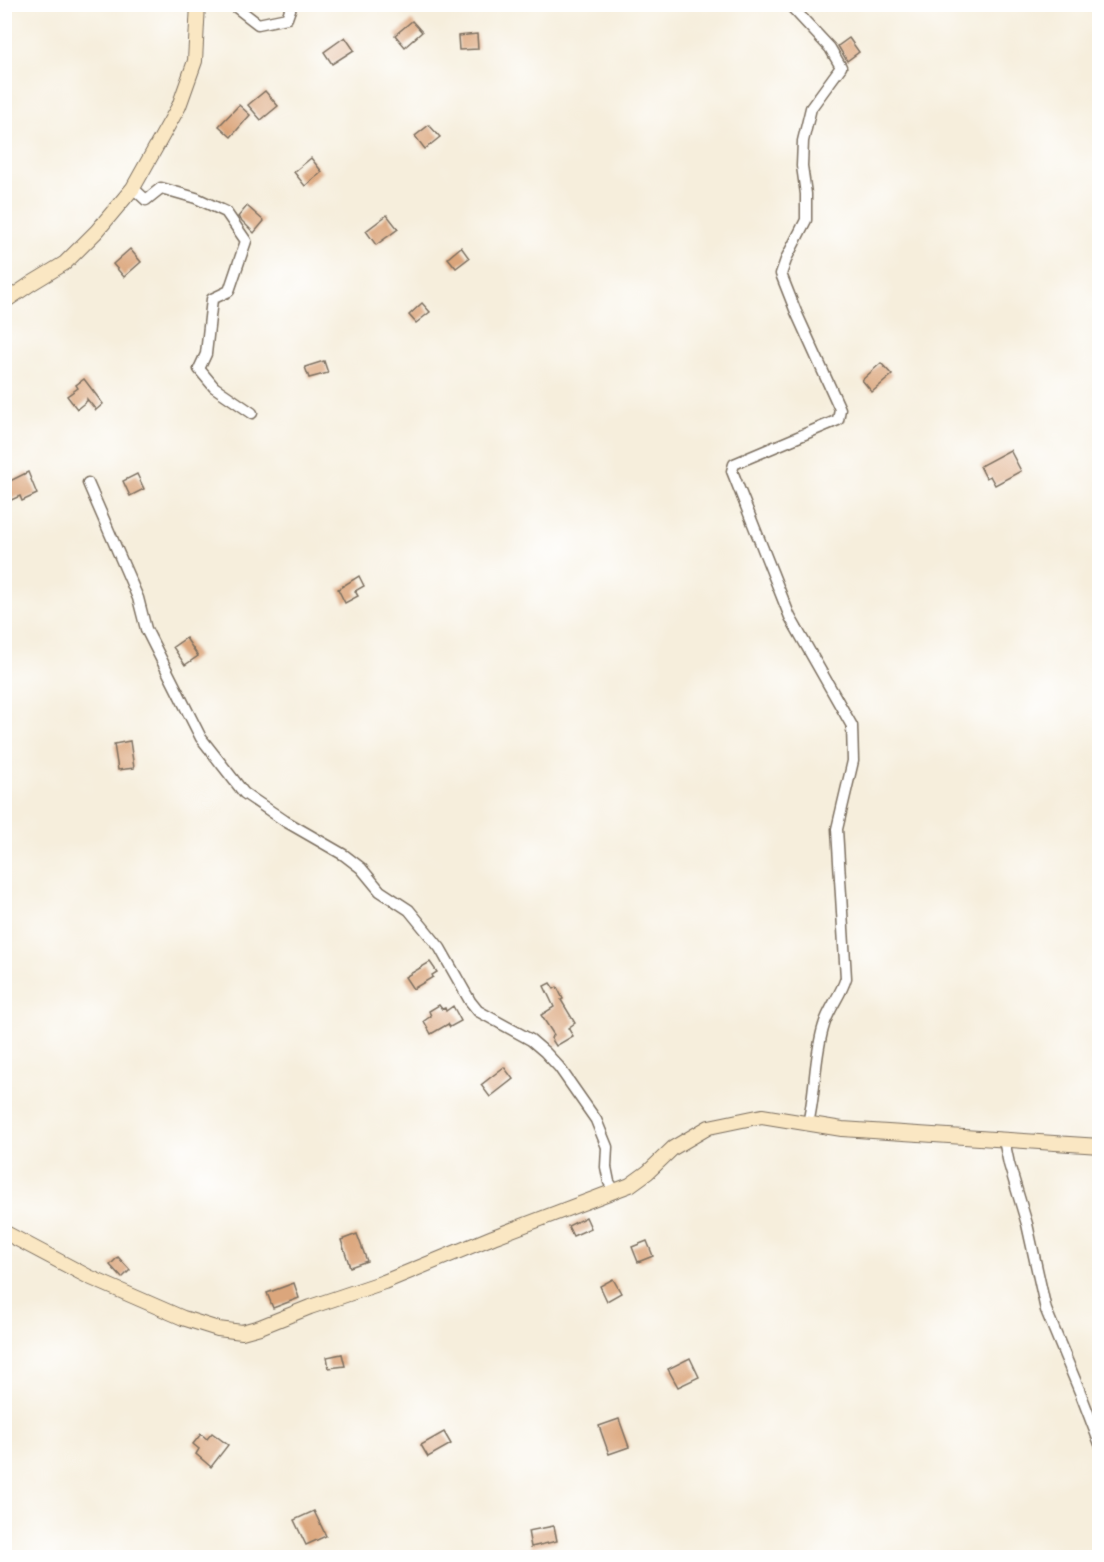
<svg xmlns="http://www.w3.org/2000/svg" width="1104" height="1562" font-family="Delius,sans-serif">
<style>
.building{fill:#dba67c}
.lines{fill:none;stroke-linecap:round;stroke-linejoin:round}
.street-casing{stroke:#7c6f60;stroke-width:13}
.secondary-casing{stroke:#7c6f60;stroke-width:16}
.street{stroke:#fff;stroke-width:10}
.secondary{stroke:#fae7c3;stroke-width:14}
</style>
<rect width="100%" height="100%" fill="#fff"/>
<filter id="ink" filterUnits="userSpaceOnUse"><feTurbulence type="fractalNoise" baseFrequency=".0167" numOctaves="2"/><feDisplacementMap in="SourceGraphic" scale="12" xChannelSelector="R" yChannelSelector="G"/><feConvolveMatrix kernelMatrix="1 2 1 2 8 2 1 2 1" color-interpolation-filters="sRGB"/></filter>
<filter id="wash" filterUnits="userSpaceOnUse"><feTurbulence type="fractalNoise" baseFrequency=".008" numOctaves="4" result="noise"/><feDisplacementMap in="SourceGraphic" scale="24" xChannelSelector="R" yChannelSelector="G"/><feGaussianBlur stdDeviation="1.35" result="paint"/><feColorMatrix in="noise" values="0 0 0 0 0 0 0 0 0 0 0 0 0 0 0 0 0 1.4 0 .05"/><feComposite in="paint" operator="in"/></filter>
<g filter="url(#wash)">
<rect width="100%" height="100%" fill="#f6eedc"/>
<g id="blocks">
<g class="building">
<path d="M412 21 422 32 405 47 395 35Z"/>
<path d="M477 34 478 49 459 50 458 36Z"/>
<path d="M345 37 354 50 332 64 324 52Z"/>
<path d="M849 38 859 52 847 61 838 46Z"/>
<path d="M265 91 278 106 261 120 248 105Z"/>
<path d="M239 105 250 115 231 137 219 126Z"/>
<path d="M429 125 440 137 425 149 415 136Z"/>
<path d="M311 158 322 172 305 186 294 172Z"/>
<path d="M247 206 264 221 254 233 238 217Z"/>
<path d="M387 215 398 229 376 245 366 231Z"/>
<path d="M461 247 469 258 456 268 448 258Z"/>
<path d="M130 249 141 262 124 277 113 264Z"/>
<path d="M422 303 430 312 416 323 409 315Z"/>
<path d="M324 361 328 373 309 378 305 367Z"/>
<path d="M881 363 892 375 872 392 862 380Z"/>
<path d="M84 379 103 404 96 410 87 399V401L77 409 67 396 78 388 76 385Z"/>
<path d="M1010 450 1021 471 995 485 990 476 986 478 980 466Z"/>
<path d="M28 472 37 494 22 501 20 496 9 501 4 491V484Z"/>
<path d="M137 474 144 489 130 496 123 481Z"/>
<path d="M359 576 364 586 355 591 358 596 345 603 338 589Z"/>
<path d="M186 638 198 656 185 665 173 647Z"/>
<path d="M130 741 134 768 118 770 114 744Z"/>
<path d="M430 962 437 972 432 975 433 977 413 989 405 977Z"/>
<path d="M550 983 554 989 557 987 563 999 561 1000 575 1023 568 1028 573 1036 556 1046 551 1038 554 1035 541 1015 554 1007 544 986Z"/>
<path d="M439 1005 442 1009 445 1008 446 1011 453 1006 461 1021 450 1027 448 1024 431 1034 424 1021 431 1016 429 1011Z"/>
<path d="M504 1067 513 1079 490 1097 481 1085Z"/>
<path d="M586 1217 591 1228 573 1236 568 1226Z"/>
<path d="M357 1234 367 1261 350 1267 341 1240Z"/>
<path d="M647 1241 653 1256 638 1262 632 1247Z"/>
<path d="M118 1257 130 1270 122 1278 110 1265Z"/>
<path d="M613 1279 621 1293 607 1301 600 1286Z"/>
<path d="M294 1283 299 1298 273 1308 267 1293Z"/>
<path d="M342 1354 345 1366 329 1368 327 1357Z"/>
<path d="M690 1358 699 1377 678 1387 668 1369Z"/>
<path d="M619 1419 629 1447 609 1454 599 1426Z"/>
<path d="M444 1432 451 1444 428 1457 421 1445Z"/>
<path d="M212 1433 228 1445 211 1467 196 1454 199 1449 193 1444 201 1434 207 1439Z"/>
<path d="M314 1511 326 1536 306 1545 294 1520Z"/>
<path d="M554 1526 557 1541 531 1547 528 1531Z"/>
</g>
</g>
</g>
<g filter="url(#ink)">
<use href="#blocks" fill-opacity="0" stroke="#7c6f60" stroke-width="1.5"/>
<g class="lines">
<g class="street-casing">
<g id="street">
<path d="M232 4 258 24 287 18 292 4"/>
<path d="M789 4 830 48 841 67 811 108 803 141 802 166 806 194V220L787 257 781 274 796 312 840 409 838 420 734 464 732 471 790 617 852 726 853 761 837 829 846 978C841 995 829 1008 824 1025 814 1056 816 1091 808 1123"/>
<path d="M133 188 146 200 161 188 196 198 226 212 246 241 229 291 212 299 206 354 199 369 214 387 252 413"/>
<path d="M88 483 138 598 146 629 201 738 244 793 285 821 344 855 361 868 380 891 409 910 440 948 470 1001 478 1011 531 1040 545 1052 559 1067 596 1120 607 1147 606 1167 609 1182 615 1191"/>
<path d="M1004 1140 1009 1164 1027 1224 1046 1310 1080 1392 1100 1444"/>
</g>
</g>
<g class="secondary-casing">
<g id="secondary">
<path d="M4 302 32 283 65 263 97 231 133 188 179 106 195 61 198 4"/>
<path d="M4 1232 89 1277 183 1318 218 1329 242 1332 260 1327 310 1307 384 1282 493 1237 630 1185 648 1172 673 1148 709 1127 762 1116 842 1129 1100 1146"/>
</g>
</g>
<use href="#street" class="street"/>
<use href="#secondary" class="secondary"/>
</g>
</g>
<rect width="1104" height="1562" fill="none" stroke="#fff" stroke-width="24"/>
</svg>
